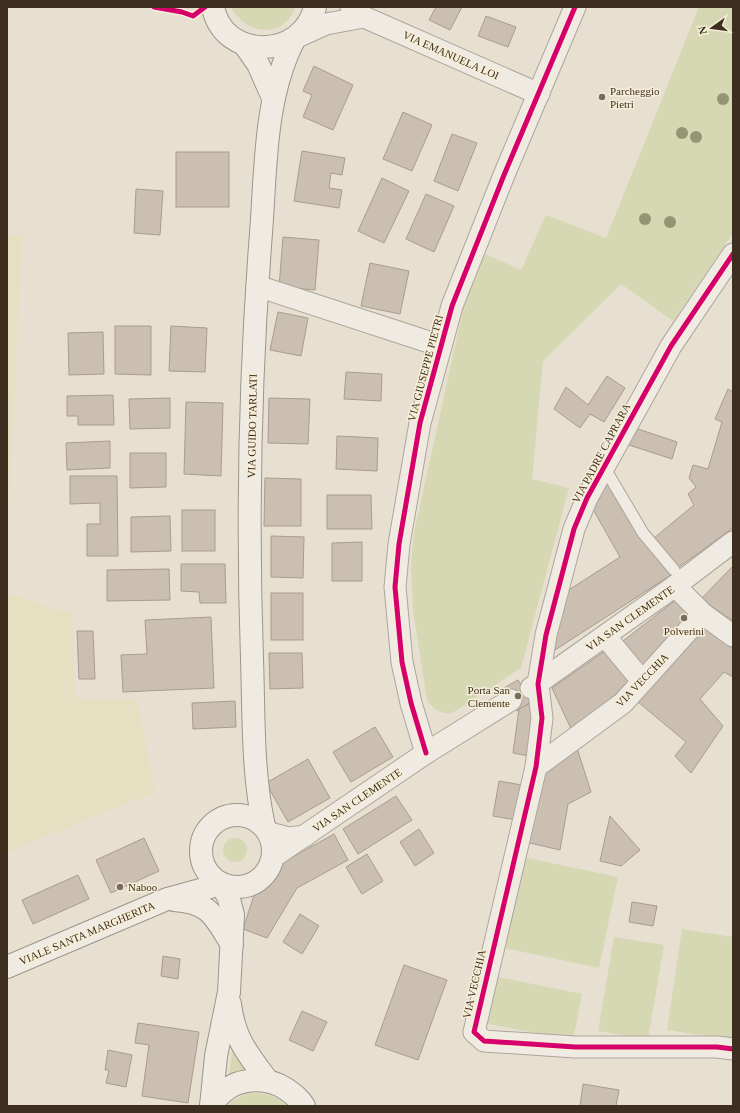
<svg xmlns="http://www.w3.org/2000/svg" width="740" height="1113" font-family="Georgia,serif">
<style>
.farmland{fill:#e6dfc2}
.green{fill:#d6d7b3}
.building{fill:#cbbfb2;stroke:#a89c90}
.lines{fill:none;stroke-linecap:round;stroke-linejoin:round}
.service-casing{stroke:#ada599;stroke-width:13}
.minor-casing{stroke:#ada599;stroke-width:23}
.secondary-casing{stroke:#9c958a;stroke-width:24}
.service{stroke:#efebe3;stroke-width:11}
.minor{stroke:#efebe3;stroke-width:21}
.secondary{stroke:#efebe3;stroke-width:22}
.cycleway-casing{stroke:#f7eed8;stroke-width:8}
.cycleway{stroke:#d6006c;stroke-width:5}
.tree{fill:#929673}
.poi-dot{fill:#786c5e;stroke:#f7eed8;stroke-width:1.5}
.labels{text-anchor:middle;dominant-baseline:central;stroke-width:3;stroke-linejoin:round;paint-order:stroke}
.street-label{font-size:11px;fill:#3d2e20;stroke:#f7eed8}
.poi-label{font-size:11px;fill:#3d2e20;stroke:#f7eed8;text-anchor:start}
</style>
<rect width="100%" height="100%" fill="#e7e0d1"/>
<g class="farmland">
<path d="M7 234 22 235 7 543Z"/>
<path d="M7 593 72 614 75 699H137L155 792 7 852Z"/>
</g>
<g class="green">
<path d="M231 7H295C284 40 245 35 231 7Z"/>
<path d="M699 7H733V233L673 321 621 284 543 361 532 479 569 488 521 668 452 713C439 714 435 710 427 700L413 611 411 564 414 533 463 309 485 254 521 270 546 215 606 238Z"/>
<circle cx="235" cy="850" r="12"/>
<path d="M523 857 618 877 599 968 504 948Z"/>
<path d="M682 929 733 937V1040L667 1030Z"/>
<path d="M614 937 664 945 648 1039 598 1031Z"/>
<path d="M493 976 582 994 573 1040 483 1023Z"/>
<path d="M234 1038 249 1068 229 1074Z"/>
<path d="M246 1093C262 1093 275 1093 287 1106H227L231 1102Z"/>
</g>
<g class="building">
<path d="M436 7H462L450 30 429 20Z"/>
<path d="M486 16 516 27 508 47 478 36Z"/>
<path d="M314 66 353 85 333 130 303 117 312 95 303 91Z"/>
<path d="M403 112 432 125 412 171 383 159Z"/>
<path d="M452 134 477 143 458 191 434 181Z"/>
<path d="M302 151 345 158 342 175 331 173 329 188 342 190 339 208 294 201Z"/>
<rect x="176" y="152" width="53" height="55"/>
<path d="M382 178 409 191 384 243 358 231Z"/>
<path d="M136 189 163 191 160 235 134 233Z"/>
<path d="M426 194 454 206 434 252 406 239Z"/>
<path d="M283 237 319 240 315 290 279 287Z"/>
<path d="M370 263 409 271 400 314 361 306Z"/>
<path d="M278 312 308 318 301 356 270 350Z"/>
<path d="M115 326H151V375L115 374Z"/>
<path d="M171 326 207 328 205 372 169 371Z"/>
<path d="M103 332 104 374 69 375 68 333Z"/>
<path d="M346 372 382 374 381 401 344 399Z"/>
<path d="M607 376 625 388 604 422 590 414 580 428 554 409 566 387 588 405Z"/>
<path d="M728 389 733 392V528L679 567 654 538 694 505 688 494 696 487 689 478 693 465 708 469 722 422 715 419Z"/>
<path d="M113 395 114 425H78V416H67V396Z"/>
<path d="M170 398V428L130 429 129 399Z"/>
<path d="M269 398 310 399 308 444 268 443Z"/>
<path d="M186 402 223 403 221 476 184 474Z"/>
<path d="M635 428 677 442 672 459 629 445Z"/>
<path d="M337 436 378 438 377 471 336 469Z"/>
<path d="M110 441V468L67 470 66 443Z"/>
<path d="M130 453H166V487L130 488Z"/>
<path d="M70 476H117L118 556H87V524H100V503L70 504Z"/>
<path d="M265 478 301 479V526H264Z"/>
<path d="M607 480 640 536 671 575 552 652 561 595 620 557 590 504Z"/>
<path d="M327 495H371L372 529H327Z"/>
<rect x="182" y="510" width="33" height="41"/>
<path d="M170 516 171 551 131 552V517Z"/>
<path d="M271 536 304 537 303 578 271 577Z"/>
<path d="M362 542V581H332V543Z"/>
<path d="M181 564H225L226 603H200L199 592 181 591Z"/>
<path d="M733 566V621L701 599Z"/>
<path d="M169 569 170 600 107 601V570Z"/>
<rect x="271" y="593" width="32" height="47"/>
<path d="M677 599 693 615 642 671 619 644Z"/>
<path d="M211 617 214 688 123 692 121 655 147 654 145 620Z"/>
<path d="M701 626 733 649V677L724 672 700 699 723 726 691 773 675 756 686 742 638 702Z"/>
<path d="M77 631H93L95 679H79Z"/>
<path d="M605 651 630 681 573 733 552 688Z"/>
<path d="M269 653H302L303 688 270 689Z"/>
<path d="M518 680 531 702 517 711 504 688Z"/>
<path d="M235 701 236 727 193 729 192 703Z"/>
<path d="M529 704 535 706 529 756 513 753 519 709Z"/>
<path d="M375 727 393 757 351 782 333 752Z"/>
<path d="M577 748 591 792 568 804 560 850 521 841 537 772Z"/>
<path d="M308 759 330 798 288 822 266 783Z"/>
<path d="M499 781 522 785 516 820 493 816Z"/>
<path d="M396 796 412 820 358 854 343 829Z"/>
<path d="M610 816 640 850 621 866 600 861Z"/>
<path d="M419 829 434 853 415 866 400 842Z"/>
<path d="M334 834 348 860 297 888 267 938 243 929 254 895 282 863Z"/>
<path d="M144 838 159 871 111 893 96 860Z"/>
<path d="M367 854 383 881 362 894 346 867Z"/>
<path d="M78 875 89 899 33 924 22 900Z"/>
<path d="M632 902 657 906 653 926 629 922Z"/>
<path d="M300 914 319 926 302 954 283 942Z"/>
<path d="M163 956 180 959 178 979 161 976Z"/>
<path d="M404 965 447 980 418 1060 375 1045Z"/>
<path d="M302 1011 327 1022 313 1051 289 1040Z"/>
<path d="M138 1023 199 1032 188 1103 142 1096 149 1045 135 1043Z"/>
<path d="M108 1050 132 1055 126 1087 106 1083 109 1070H105Z"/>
<path d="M583 1084 619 1090 616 1106H580Z"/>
</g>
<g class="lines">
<g class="service-casing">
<path id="service" d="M604 467 643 533 674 570"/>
</g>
<g class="minor-casing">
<g id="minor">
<path d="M351 7 364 17 539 94"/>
<path d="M295 38 326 24 364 17"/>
<path d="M733 254 671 346 587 498 574 529 546 635 538 684 542 718 536 767 474 1032 484 1041 575 1047H717L733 1049"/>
<path d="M257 286 441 346"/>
<path d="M675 586 703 614 733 636"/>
<path d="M605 636 642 681"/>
<path d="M531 688 675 586 733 542"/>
<path d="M426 753 411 703 402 662 395 587 399 544 420 423 452 306 504 175 575 7"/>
<path d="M536 767 623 703 703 614"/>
<path d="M269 833 289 838 305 836"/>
<path d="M273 857 426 753 511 700"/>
</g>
</g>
<g class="secondary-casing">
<g id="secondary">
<path d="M213 7C223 61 303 60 315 7"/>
<path d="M244 44 258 64 273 98"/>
<circle cx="237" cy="851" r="36"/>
<path d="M264 826C252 772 254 715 252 659 247 517 250 375 261 233 266 169 264 96 295 38"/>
<path d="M174 900C210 902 215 917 232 945"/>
<path d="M7 967 167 899 222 884 229 899 233 915 229 992 216 1056 211 1106"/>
<path d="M230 1004C234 1038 247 1053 267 1080"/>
<path d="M211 1106C214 1101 218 1096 223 1092 240 1077 268 1077 286 1089 293 1094 300 1099 304 1106"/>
</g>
</g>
<use href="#service" class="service"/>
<use href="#minor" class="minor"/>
<use href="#secondary" class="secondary"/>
<g class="cycleway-casing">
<g id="cycleway">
<path d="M154 7 182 12 193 16 205 7"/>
<path d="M733 254 671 346 587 498 574 529 546 635 538 684 542 718 536 767 474 1032 484 1041 575 1047H717L733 1049"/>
<path d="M426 753 411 703 402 662 395 587 399 544 420 423 452 306 504 175 575 7"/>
</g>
</g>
<use href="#cycleway" class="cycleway"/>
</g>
<g class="tree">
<circle cx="723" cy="99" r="6"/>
<circle cx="682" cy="133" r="6"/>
<circle cx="696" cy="137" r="6"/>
<circle cx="645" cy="219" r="6"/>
<circle cx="670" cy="222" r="6"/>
</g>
<g class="poi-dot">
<circle cx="602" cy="97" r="4"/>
<circle cx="684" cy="618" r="4"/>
<circle cx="518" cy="696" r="4"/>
<circle cx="120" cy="887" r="4"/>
</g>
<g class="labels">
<g class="street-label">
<text transform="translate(451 55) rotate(24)">VIA EMANUELA LOI</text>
<text transform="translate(425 368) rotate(-75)">VIA GIUSEPPE PIETRI</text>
<text transform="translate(252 426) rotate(-89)">VIA GUIDO TARLATI</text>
<text transform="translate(601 453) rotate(-62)">VIA PADRE CAPRARA</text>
<text transform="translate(630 618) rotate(-35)">VIA SAN CLEMENTE</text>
<text transform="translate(642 680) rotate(-46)">VIA VECCHIA</text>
<text transform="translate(357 800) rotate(-34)">VIA SAN CLEMENTE</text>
<text transform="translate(87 933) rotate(-23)">VIALE SANTA MARGHERITA</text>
<text transform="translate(474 984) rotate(-77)">VIA VECCHIA</text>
</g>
<g class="poi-label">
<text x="610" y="91">Parcheggio<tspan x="610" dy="13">Pietri</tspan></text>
<text x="684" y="631" text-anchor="middle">Polverini</text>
<text x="510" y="690" text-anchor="end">Porta San<tspan x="510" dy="13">Clemente</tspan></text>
<text x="128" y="887">Naboo</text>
</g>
</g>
<rect width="740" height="1113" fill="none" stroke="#3d2e20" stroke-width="16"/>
<g transform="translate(712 28) rotate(256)" stroke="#f7eed8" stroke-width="3" paint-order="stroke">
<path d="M0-3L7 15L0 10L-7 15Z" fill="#3d2e20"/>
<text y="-6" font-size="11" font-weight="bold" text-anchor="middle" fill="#3d2e20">N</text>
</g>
</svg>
